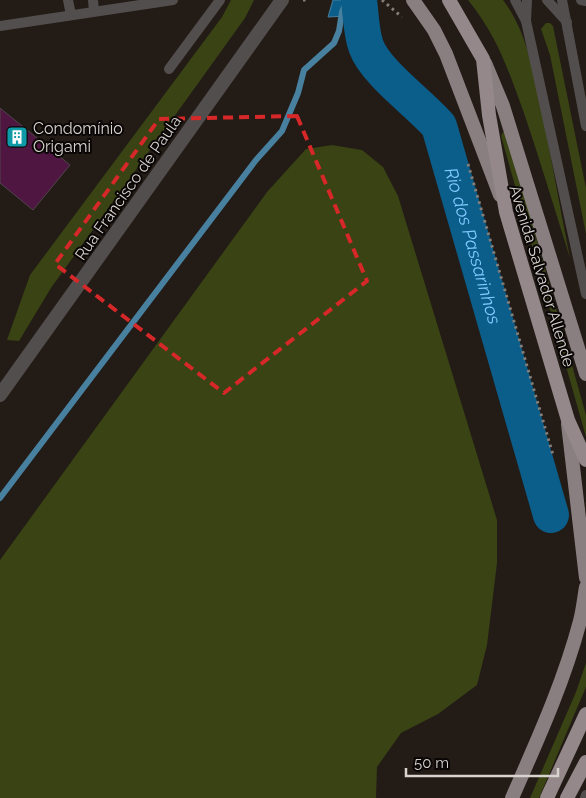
<svg xmlns="http://www.w3.org/2000/svg" width="586" height="798" font-family="Raleway,sans-serif">
<style>
.green{fill:#394313}
.water{fill:#0b5d8a;stroke:#48809f}
.lines{fill:none;stroke-linecap:round;stroke-linejoin:round}
.stream{stroke:#48809f;stroke-width:6}
.river{stroke:#0b5d8a;stroke-width:36}
.building{fill:#4f1641;stroke:#4f454b}
.path{stroke:#847e79;stroke-width:3;stroke-dasharray:2.5 4;stroke-linecap:butt}
.service{stroke:#534e4e;stroke-width:10}
.tertiary{stroke:#534e4e;stroke-width:14}
.primary{stroke:#897f80;stroke-width:14}
.trunk{stroke:#94888a;stroke-width:14}
.marked{fill:none;stroke:#d62828;stroke-width:4;stroke-dasharray:10 6;stroke-linejoin:round}
.labels{text-anchor:middle;dominant-baseline:central;stroke-width:4;stroke-linejoin:round;paint-order:stroke}
.poi-label{font-size:16px;fill:#d8d3cf;stroke:#0a0605;text-anchor:start}
.street-label{font-size:16px;fill:#d8d3cf;stroke:#0a0605}
.water-label{font-size:18px;font-style:italic;fill:#80cafe;stroke:#0a0605}
</style>
<rect width="100%" height="100%" fill="#231b16"/>
<g class="green">
<path d="M231 0H254L245 18 51 288 19 341 7 340 30 275 222 17Z"/>
<path d="M468 0H503C529 34 535 81 544 122 553 168 561 213 570 258 555 211 541 163 525 116 509 72 498 37 468 0Z"/>
<path d="M546 23H550L553 26 586 188V234L550 55 541 29Z"/>
<path d="M503 132 507 134 586 415V437L501 136Z"/>
<path d="M332 145 362 150 383 167 398 196 497 520V563L487 645 477 685 438 714 401 733 377 767 376 798H0V560L267 192 306 149Z"/>
<path d="M586 663V687L583 694 539 798H530L576 692Z"/>
</g>
<path class="water" d="M333 0H374L370 15 328 17Z"/>
<g class="lines">
<path class="stream" d="M0 498 256 160 282 131 298 93 304 70 334 43 339 31 342 12 347 0"/>
<path class="river" id="s1" d="M359 0C361 15 361 32 366 46 375 72 419 103 439 126L551 515"/>
</g>
<path class="building" d="M0 108 70 165 33 210 0 183Z"/>
<g class="lines">
<g class="path">
<path d="M303 0H307"/>
<path d="M382 0 402 17"/>
<path d="M468 164 553 455"/>
</g>
<g class="service">
<path d="M68 0 71 15"/>
<path d="M93 0 94 11"/>
<path d="M515 0 526 21"/>
<path d="M527 0 526 21 586 294"/>
<path d="M547 0 567 22"/>
<path d="M562 0 586 126"/>
<path d="M581 0 586 1"/>
<path d="M0 26 173 0"/>
<path d="M169 69 220 0"/>
<path d="M585 798 586 795"/>
</g>
<path class="tertiary" d="M0 395 282 0"/>
<g class="primary">
<path d="M413 0 434 30 446 54 500 195"/>
<path d="M485 63 503 106 586 374"/>
<path d="M568 424 586 578"/>
<path d="M512 798C537 741 564 682 580 621 583 610 584 598 586 587"/>
</g>
<g class="trunk">
<path d="M449 0 483 59 489 115 506 212 568 420 586 460"/>
<path d="M547 798 586 714"/>
<path d="M567 798 586 762"/>
</g>
</g>
<path class="marked" d="M297 116 367 281 224 393 55 264 159 119Z"/>
<defs>
<g id="building-square" transform="scale(1.125)"><rect x="-9" y="-9" width="18" height="18" rx="4" fill="#0f9aa8" stroke="#0a0605"/><path d="M-4-6H4V6H1V3H-1V6H-4ZM-2.5-4.3h1.7v1.8h-1.7ZM.8-4.3h1.7v1.8H.8ZM-2.5-1h1.7V.8h-1.7ZM.8-1h1.7V.8H.8Z" fill="#fff"/></g>
</defs>
<g fill-rule="evenodd">
<use href="#building-square" x="17" y="137"/>
</g>
<g class="labels">
<g class="poi-label">
<text x="33" y="128">Condomínio<tspan x="33" dy="18">Origami</tspan></text>
</g>
<g class="street-label">
<text transform="translate(128 188) rotate(-55)">Rua Francisco de Paula</text>
<text transform="translate(542 276) rotate(73)">Avenida Salvador Allende</text>
</g>
<g class="water-label">
<text stroke="none"><textPath href="#s1" startOffset="280">Rio dos Passarinhos</textPath></text>
</g>
</g>
<path d="M406 768v8h152v-8" fill="none" stroke="#d8d3cf" stroke-width="2.5"/>
<text x="414" y="768" font-size="15" fill="#d8d3cf" stroke="#0a0605" stroke-width="4" paint-order="stroke">50 m</text>
</svg>
